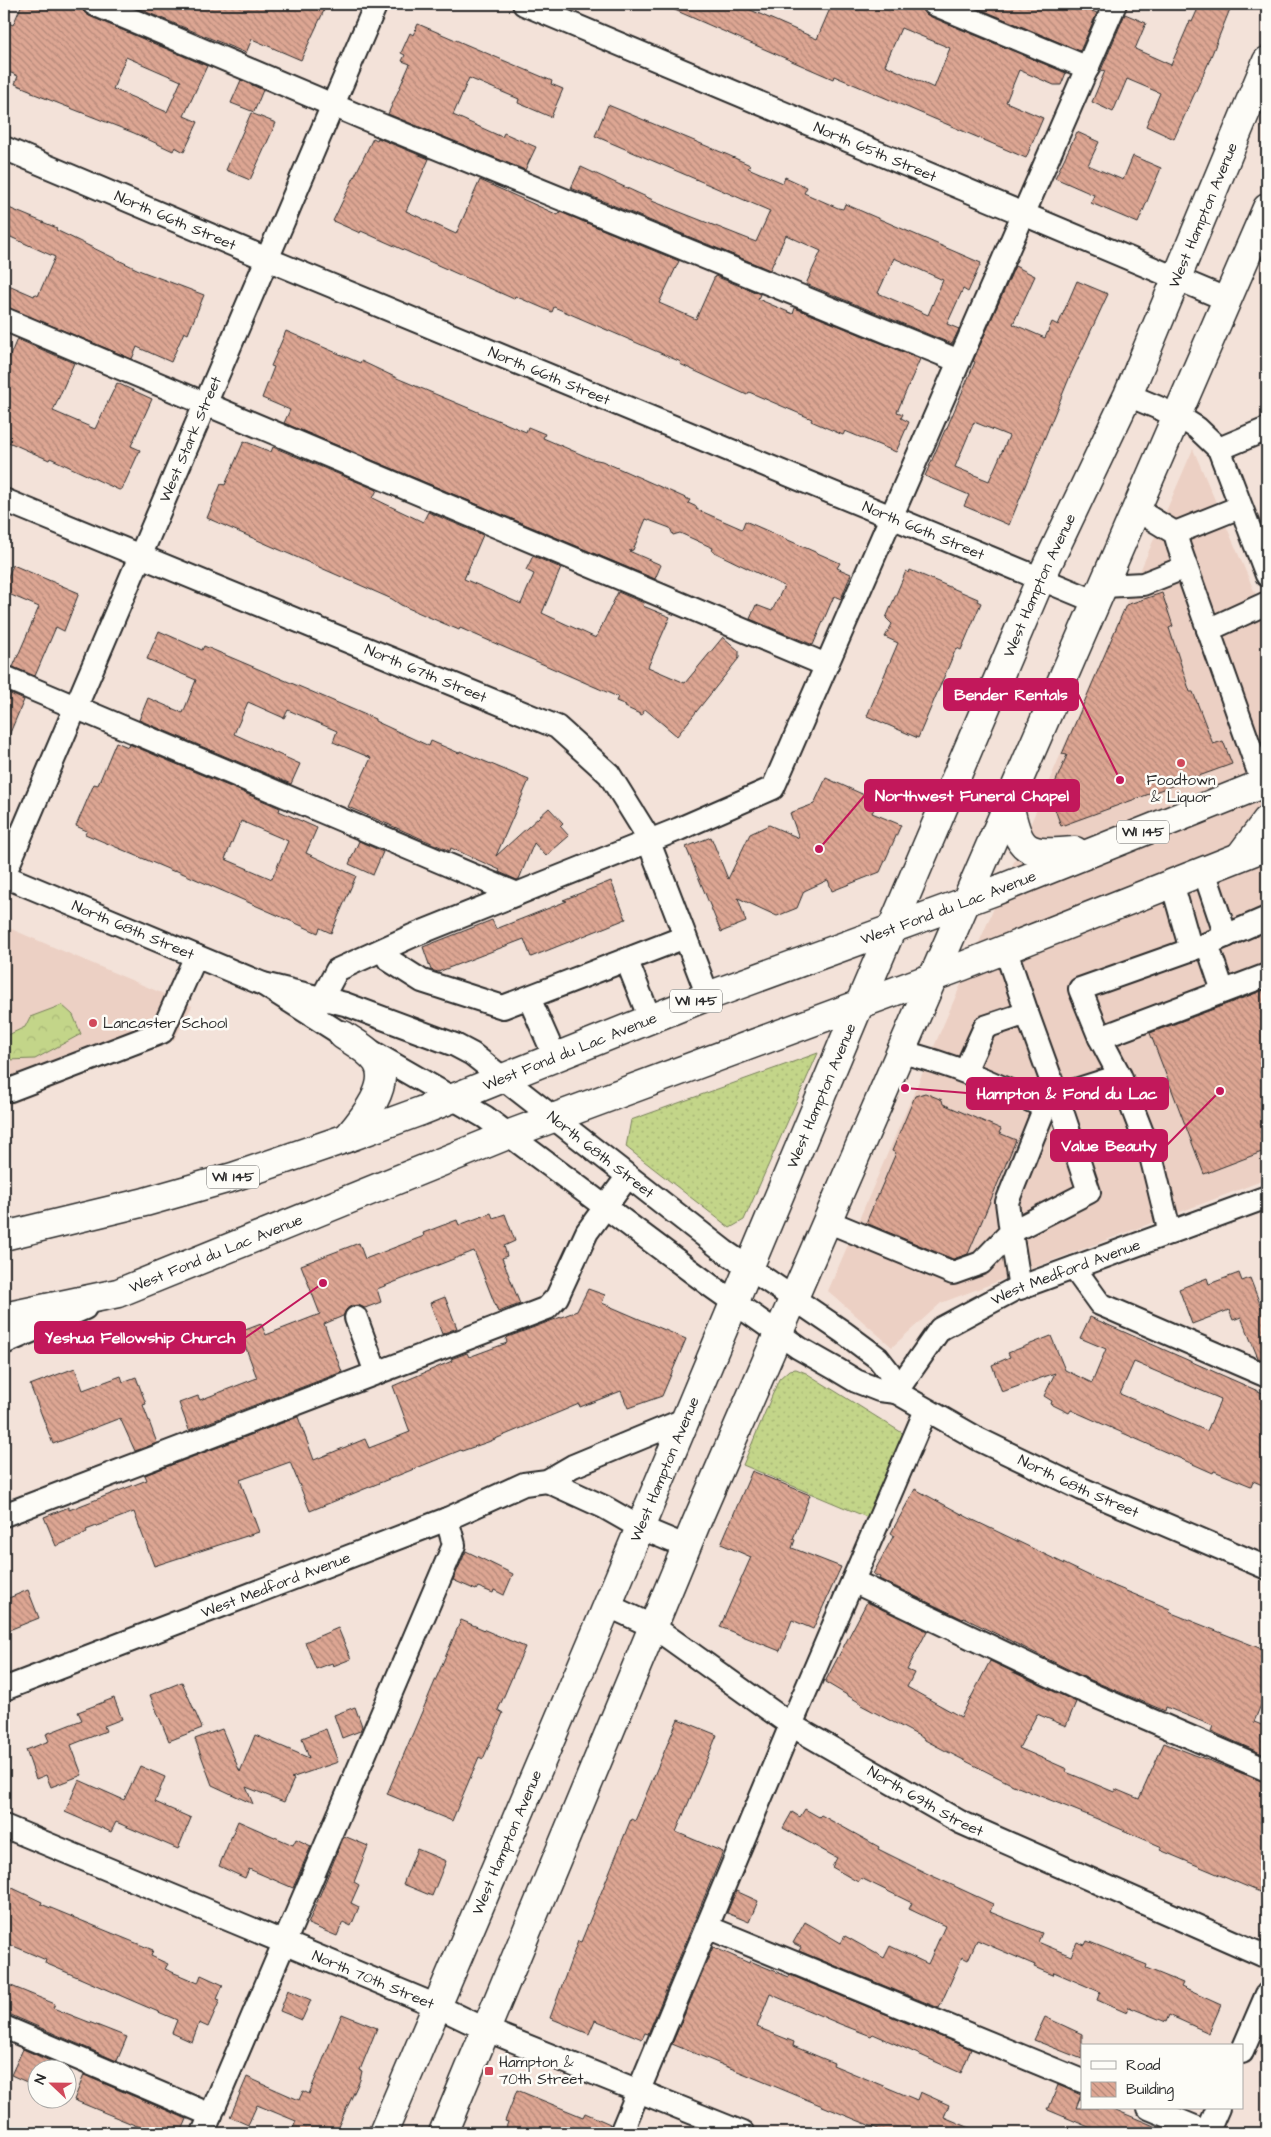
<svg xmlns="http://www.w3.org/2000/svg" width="1271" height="2137" font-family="'Architects Daughter',sans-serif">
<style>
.built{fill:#ecd0c4}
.grass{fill:url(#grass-dots);stroke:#77805a}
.park{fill:url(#park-crowns);stroke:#77805a}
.building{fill:url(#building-back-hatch);stroke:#2b2b2b;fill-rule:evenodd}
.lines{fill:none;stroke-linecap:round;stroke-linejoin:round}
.minor-casing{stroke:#2b2b2b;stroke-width:26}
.major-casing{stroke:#2b2b2b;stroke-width:31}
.minor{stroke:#fdfcf7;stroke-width:22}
.major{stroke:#fdfcf7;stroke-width:28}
.poi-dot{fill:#d1495b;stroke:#fdfcf7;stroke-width:2}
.labels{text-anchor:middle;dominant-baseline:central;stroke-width:5;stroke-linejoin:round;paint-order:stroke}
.shield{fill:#fdfcf7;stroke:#6a6a68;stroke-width:1}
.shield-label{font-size:14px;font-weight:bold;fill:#2b2b2b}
.street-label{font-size:15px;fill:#2b2b2b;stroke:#fdfcf7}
.poi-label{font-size:15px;fill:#2b2b2b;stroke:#fdfcf7;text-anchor:start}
.leader{fill:none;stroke:#c2185b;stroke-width:2}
.callout-dot{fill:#c2185b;stroke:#fdfcf7;stroke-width:2}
.callout{fill:#c2185b;stroke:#c2185b;stroke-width:2}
.callout-label{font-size:16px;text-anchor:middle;font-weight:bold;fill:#fff}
</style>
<defs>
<pattern id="grass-dots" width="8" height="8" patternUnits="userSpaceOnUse" patternTransform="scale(1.25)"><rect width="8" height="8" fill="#c3d589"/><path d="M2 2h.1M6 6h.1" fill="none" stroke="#a8b776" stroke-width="1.8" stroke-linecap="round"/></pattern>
<pattern id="park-crowns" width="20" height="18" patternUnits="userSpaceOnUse" patternTransform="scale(1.25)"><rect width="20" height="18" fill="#c3d589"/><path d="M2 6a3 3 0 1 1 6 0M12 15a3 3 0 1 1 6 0" fill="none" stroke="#a8b776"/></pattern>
<pattern id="building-back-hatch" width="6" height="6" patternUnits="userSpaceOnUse" patternTransform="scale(1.25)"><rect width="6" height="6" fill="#dda693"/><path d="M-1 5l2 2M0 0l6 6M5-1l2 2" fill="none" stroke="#b38778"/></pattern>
</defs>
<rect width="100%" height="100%" fill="#f3e2d9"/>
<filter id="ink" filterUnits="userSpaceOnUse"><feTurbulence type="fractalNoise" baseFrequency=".02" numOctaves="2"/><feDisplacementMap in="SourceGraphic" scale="10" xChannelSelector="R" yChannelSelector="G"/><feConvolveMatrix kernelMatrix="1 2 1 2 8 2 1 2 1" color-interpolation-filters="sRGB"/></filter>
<g filter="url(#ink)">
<g class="built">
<path d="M1193 449 1262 609 1267 608V1179L941 1303 892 1347 828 1291Z"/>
<path d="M4 926 192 1006 174 1040 4 1107Z"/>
</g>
<g class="grass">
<path d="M818 1053 744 1220 730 1228 626 1147 631 1120Z"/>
<path d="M796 1369 806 1373 904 1434 869 1518 743 1465 779 1379 789 1370Z"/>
</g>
<path class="park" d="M62 1005 73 1015 81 1034 35 1059 7 1060 4 1053V1037L25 1027 30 1017Z"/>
<g class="building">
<path d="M22 4H81L83 11 89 16 207 66 184 116 198 122 184 152 175 147 173 151 134 133 32 93V91L15 84 18 76 4 70V21L13 25ZM126 57 181 81 167 112 113 89Z"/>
<path d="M127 4H327L301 60 252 39 246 53Z"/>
<path d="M661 4H737L817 39 832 4H921L923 12 929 16 1066 73 1061 85H1054L1019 70 1006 102 1043 118 1026 158 834 76 833 79ZM901 28 950 48 934 88 885 65Z"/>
<path d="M968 4H1075L1097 13 1080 51Z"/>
<path d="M1200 4H1232L1208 64 1174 139 1146 126 1160 93 1127 79 1113 112 1092 102 1105 71 1101 70 1125 14 1146 23 1135 49 1171 65 1190 21 1192 22Z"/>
<path d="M418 24 552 81 551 84 563 89 551 117 518 103 519 99 469 78 453 115 502 137 504 133 536 147 525 170 388 114 410 64 402 61 405 55 401 53 410 33 413 35Z"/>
<path d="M241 80 263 90 254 112 231 103Z"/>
<path d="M608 105 728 155 750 165 748 168 783 183 785 177 807 187 804 193 838 208 843 209 845 204 981 263 968 292 963 289 947 324 959 329 952 344 806 284 821 251 786 235 770 270 571 188 581 167 653 200 652 201 756 242 770 211 595 136ZM894 258 943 280 928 315 878 293Z"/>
<path d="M251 113 276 123 250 180 226 170Z"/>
<path d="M1077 132 1099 142 1088 165 1123 180 1133 156 1161 168 1138 223 1091 203 1094 195 1055 178Z"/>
<path d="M373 138 377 140 378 138 429 159 406 211 456 234 480 180 558 215 560 212 679 261 659 303 696 319 715 276 760 294 758 299 793 314 795 308 920 359 897 412 903 414 901 418 909 422 896 452 845 431 843 435 811 421 812 419 749 392 747 395 680 364 681 362 554 307 552 312 515 296 514 299 361 231 360 233 333 221Z"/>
<path d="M4 206 57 228 56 230 141 271 204 295 188 334 184 332 171 362 137 347 132 359 4 306V283L34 296 35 294 38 296 55 257 4 234Z"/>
<path d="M1015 266 1035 276 1013 324 1045 338 1052 322 1058 325 1077 281 1108 294 1070 376 1009 525 964 506 969 495 925 476 945 430H946L975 362 973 361ZM974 422 1009 436 989 481 955 467Z"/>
<path d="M286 331 360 363 361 361 399 379 526 432 528 427 545 434 543 438 592 459 602 461 690 500 688 503 697 507 696 509 742 529 745 521 840 563 837 568 851 574 841 599 834 596 813 645 750 619 756 605 772 611 784 586 712 551 713 548 680 533 673 535 670 528 646 519 633 550 629 551 661 565 655 579 284 423 290 410 262 398 274 367 271 366Z"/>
<path d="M17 339 74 363 53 411 95 429 117 383 152 399 131 446 140 450 122 489 119 490 50 458 49 460 4 440V370Z"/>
<path d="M244 441 271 452 273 447 377 490 373 498 423 522 428 512 483 535 464 579 521 604 534 574 526 570 533 556 561 568 542 613 596 638 618 592 644 603 643 606 670 617 648 667 685 683 723 637 739 651V658L677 736 645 709 642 715 625 707 626 705 616 701 618 697 460 628 459 630 401 605 392 599 207 518 221 484 225 485Z"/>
<path d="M13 565 79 593 64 631 56 627 35 676 13 667 39 607 4 592V586Z"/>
<path d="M910 570 978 599 977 601 981 603 961 650 957 648 955 651 918 738 867 716 898 643 885 637 892 624 886 618 906 571 909 573Z"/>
<path d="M1162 593 1173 626 1169 628 1190 692H1193L1213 744 1223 741 1232 764 1061 826 1050 795 1067 755 1062 754 1126 605Z"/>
<path d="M159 631 202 650 204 646 310 691 375 719V721L429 746 431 741 459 753 460 751 529 780 496 856 549 808 563 823 560 826 569 836 546 856 534 843 519 879 517 880 499 872 500 870 451 848 450 851 348 807 371 758 333 742 337 731 288 710 284 718 248 702 234 734 300 764 291 784 139 720 148 698 183 713 196 680 147 659Z"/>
<path d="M4 691 24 700 4 747Z"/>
<path d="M116 742 128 747 129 744 280 808 279 811 317 828 306 853 356 876 331 933 320 928 318 933 175 870V872L85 834 87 831 76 826 94 784 98 785ZM241 821 288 841 272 879 225 859Z"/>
<path d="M826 778 878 801 872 813 901 825 880 872 832 891 828 880 804 891 797 908 777 916 738 898 746 922 721 932 686 847 711 837 728 879 750 834 769 825 799 838 790 813 814 804Z"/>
<path d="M359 841 383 852 373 875 349 864Z"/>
<path d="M611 881 626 919 531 957 524 939 438 972 431 970 423 947 492 920 496 929 567 901 563 900Z"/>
<path d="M1267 989V1150L1204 1174 1150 1033Z"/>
<path d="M925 1093 942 1100 943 1104 1001 1129 999 1133 1016 1140 968 1254 953 1259 866 1223 896 1153 892 1151 915 1096Z"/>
<path d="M491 1213 493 1218 505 1214 515 1241 504 1246 507 1256 502 1258 520 1304 498 1312 474 1251 377 1289 381 1302 365 1308 358 1305 351 1306 346 1310 343 1316 324 1324 342 1372 189 1430 179 1403 198 1396 200 1400 257 1378 240 1332 261 1324 266 1335 320 1314 301 1265 359 1243 365 1259 424 1236 423 1233 441 1226 457 1220 459 1225Z"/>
<path d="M1239 1273 1242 1281 1250 1278 1267 1322V1362L1258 1358 1241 1317 1233 1320 1229 1310 1192 1324 1179 1289 1207 1278 1209 1284Z"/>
<path d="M588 1289 605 1295 602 1303 686 1339 662 1396 628 1408 621 1391 580 1407 579 1404 488 1442 462 1451 461 1450 310 1511 290 1462 240 1480 259 1532 154 1566 134 1512 86 1530 87 1532 81 1535V1536L56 1546 44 1517 69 1507V1510L147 1480 145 1475 298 1417 314 1460 365 1439 369 1448 410 1432 393 1386 452 1361 451 1359 467 1353 469 1357 507 1343 506 1339 508 1337 577 1311Z"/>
<path d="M445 1297 457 1328 442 1334 430 1303Z"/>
<path d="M1090 1317 1267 1395V1487L1253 1481 1251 1486 1214 1471 1213 1473 1071 1410 1069 1413 1051 1404 1052 1401 1044 1396 1055 1373 1002 1392 992 1365 1010 1357 1008 1353 1051 1336 1065 1370 1092 1383 1106 1349 1080 1338ZM1134 1362 1221 1399 1207 1431 1120 1394Z"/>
<path d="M75 1368 83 1390 121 1376 123 1382 136 1377 146 1404 143 1405 157 1443 135 1451 120 1418 53 1444 30 1385Z"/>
<path d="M752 1471 810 1495 793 1539 795 1540 792 1548 841 1567 813 1629 792 1620 780 1651 720 1627 751 1557 721 1544Z"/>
<path d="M915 1489 969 1518 1092 1577 1170 1609 1169 1612 1267 1651V1690L1254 1722 1267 1727V1756L1211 1731 1213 1726 1166 1707 1165 1711 1086 1678 964 1618 963 1619 879 1579 880 1577 873 1574 894 1535 891 1533Z"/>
<path d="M466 1551 513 1574 504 1595 494 1590 493 1593 478 1587 476 1590 453 1580Z"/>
<path d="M28 1590 39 1618 4 1632V1600Z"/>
<path d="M867 1602 927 1631 907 1670 914 1673 907 1687 961 1717 990 1661 1076 1702 1066 1726 1037 1714 1019 1748 1067 1769 1066 1772 1114 1792 1115 1789 1139 1799 1164 1743 1267 1783V1895L1160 1850 1162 1847 1095 1818 1013 1785 944 1750 923 1739V1738L861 1705 862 1704 825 1682Z"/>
<path d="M461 1620 525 1647 498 1710 503 1713 483 1759 479 1757 452 1821 387 1794Z"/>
<path d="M338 1628 351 1659 333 1666 332 1663 316 1669 305 1642Z"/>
<path d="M182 1682 202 1728 169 1741 150 1695Z"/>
<path d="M114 1698 122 1719 104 1726 106 1731 71 1745 82 1775 51 1787 46 1775 36 1779 26 1750 49 1741 46 1734 82 1720 78 1712Z"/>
<path d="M355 1707 362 1726 360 1731 342 1738 334 1715Z"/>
<path d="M678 1719 717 1735 676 1832 723 1852 648 2034 645 2033 642 2039 595 2020 589 2034 550 2018 578 1941 581 1942 631 1819 635 1821Z"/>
<path d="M222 1729 240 1772 255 1735 309 1758 302 1738 326 1729 338 1762 291 1778 294 1779 284 1802 246 1787 253 1804 212 1785 195 1739Z"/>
<path d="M140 1766 165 1777 155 1802 191 1818 178 1849 116 1822 111 1832 65 1812 79 1780 124 1800Z"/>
<path d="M805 1809 819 1817 821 1815 879 1847 878 1849 926 1873 993 1904 990 1912 1042 1933 1038 1942 1071 1956 1077 1942 1085 1945 1087 1941 1147 1965 1146 1968 1183 1983 1181 1987 1221 2005 1209 2033 1169 2015 1166 2022 1129 2007 1127 2013 1097 2000 1100 1992 1054 1972 1053 1975 1034 1967 1035 1965 977 1940 968 1960 962 1957 939 2008 799 1951 801 1947 793 1943 805 1922 841 1943 845 1936 884 1958 890 1946 928 1964 945 1926 909 1909 912 1903 861 1878 858 1882 832 1867 837 1858 783 1828 792 1812 800 1817Z"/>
<path d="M238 1821 293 1845 296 1839 311 1846 293 1888 249 1869 245 1878 219 1866Z"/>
<path d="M344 1836 368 1846 354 1882 359 1885 351 1903 359 1907 351 1926 343 1922 337 1936 308 1924Z"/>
<path d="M417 1849 446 1861 432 1896 403 1884Z"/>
<path d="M4 1884 42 1902 41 1904 153 1950 151 1956 168 1964 165 1969 198 1983 201 1975 223 1985 217 1999 220 2000 208 2027 199 2023 192 2042 172 2033 177 2020 45 1963 46 1960 4 1942Z"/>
<path d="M736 1891 758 1901 749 1922 727 1913Z"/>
<path d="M713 1947 749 1963 750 1961 789 1977 790 1975 971 2049 961 2073 873 2034 871 2036 840 2024 770 1994 757 2027 794 2042 793 2046 834 2063 833 2065 917 2100 920 2092 949 2105 944 2117 982 2133H888L672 2044Z"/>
<path d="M4 1983 55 2004 53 2008 127 2037 117 2061 4 2012Z"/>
<path d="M288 1990 311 2000 302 2020 280 2011Z"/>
<path d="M342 2014 377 2028 360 2070 362 2071 360 2080 335 2133H291L296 2121 257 2105 248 2125 230 2117 247 2077 299 2100 303 2091 309 2094Z"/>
<path d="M1045 2017 1082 2034V2059L1034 2040Z"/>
<path d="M23 2049 70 2070H38V2087L11 2075Z"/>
<path d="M84 2075 187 2119 181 2133H154L74 2100Z"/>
<path d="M1058 2085 1081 2095 1076 2108H1111L1171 2133H1103L1048 2110 1047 2108H1049Z"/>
<path d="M517 2090 583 2117 585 2113 610 2124 608 2133H504L508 2122 505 2121Z"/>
</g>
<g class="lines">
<g class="minor-casing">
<g id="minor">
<path d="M94 4 361 117 959 361"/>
<path id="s1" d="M524 4 1228 300"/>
<path d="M934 4 1088 68"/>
<path id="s2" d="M4 148 267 259 1097 602"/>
<path d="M4 319 826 665"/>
<path d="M1128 395 1178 416 1197 428 1219 449 1267 575"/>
<path d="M1219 449 1267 429"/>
<path id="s3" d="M4 500 557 727 609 774 645 832 708 996"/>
<path d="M1137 510 1175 533 1179 547 1263 784"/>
<path d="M1175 533 1240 507"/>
<path d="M1104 586 1143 584 1186 567"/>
<path d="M1208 630 1267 603"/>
<path d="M4 677 517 894"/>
<path d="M1204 871 1226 936"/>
<path id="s4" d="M4 875 376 4"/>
<path id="s5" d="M4 876 263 984 345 1004 455 1045 472 1054 724 1251 843 1332 878 1358 889 1372 896 1392"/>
<path d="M1172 883 1191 950"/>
<path d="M1207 944 1223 991"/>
<path d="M1005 948 1027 1013"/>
<path d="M383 950 389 960 422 981 503 1007 685 937"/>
<path d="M627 961 650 1019"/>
<path id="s6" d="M263 984 343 1035 485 1117 711 1286 799 1348 836 1369 856 1381 879 1390 896 1392 980 1440 1082 1489 1267 1568"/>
<path d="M529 998 555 1057"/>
<path d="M313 1015 337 970 412 936 679 829 773 788 1115 4"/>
<path d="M1100 1038 1267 975"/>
<path d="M901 1052C953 1064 997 1085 1045 1107"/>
<path d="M965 1071 985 1027 1027 1013 1057 1096 1089 1192 1011 1232 1020 1288"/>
<path d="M1120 1076 1151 1156 1170 1233"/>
<path d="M4 1087 10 1090 162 1032 196 956"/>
<path d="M827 1221 953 1273 981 1263 1011 1232 1007 1202 1045 1107 1057 1096 1120 1076 1100 1038 1080 989 1207 944 1267 918"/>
<path d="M1074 1268 1100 1304 1267 1376"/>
<path d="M356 1318 376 1373"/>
<path d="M4 1343 85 1308"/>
<path id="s7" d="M896 1392 940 1329 1013 1290 1267 1197"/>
<path d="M547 1481 604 1507 639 1527 687 1547"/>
<path d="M4 1515 547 1308 557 1297 587 1232 628 1176"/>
<path d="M853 1581 1081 1690 1267 1770"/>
<path id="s8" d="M607 1605 654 1627 791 1725 960 1822 1267 1957"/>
<path id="s9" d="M4 1689 447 1519 524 1484 547 1481 573 1466 684 1420"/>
<path id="s10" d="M4 1826 437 2006 487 2030 743 2133"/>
<path d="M707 1927 1082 2081"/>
<path d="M4 2027 211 2115"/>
<path d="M1242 2052 1267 1994"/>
<path d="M1149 2108 1209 2133"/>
<path d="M203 2133 454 1545 447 1519"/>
<path d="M621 2133 791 1725 926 1410"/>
<path d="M1207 2133 1218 2108"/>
</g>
</g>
<g class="major-casing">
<g id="major">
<path d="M1009 803C1019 853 1025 855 1075 851"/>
<path d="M1240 856 1267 820"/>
<path d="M343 1035C355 1043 369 1050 377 1062 392 1086 361 1121 347 1138"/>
<path id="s11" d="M4 1236 145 1202 233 1177 347 1138 421 1111 708 996 995 891 1267 782"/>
<path id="s12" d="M4 1317 118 1293 510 1134 963 966 1267 846"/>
<path id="s13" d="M383 2133 595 1635 860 1003 1041 578 1128 395 1267 61"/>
<path d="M443 2133 697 1521 1267 208"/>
</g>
</g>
<use href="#minor" class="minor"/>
<use href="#major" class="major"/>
</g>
</g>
<g class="poi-dot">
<circle cx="1181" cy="763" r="5"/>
<circle cx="93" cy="1023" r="5"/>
<rect x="484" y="2066" width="10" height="10" rx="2.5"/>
</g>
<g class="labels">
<g class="shield">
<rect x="1117" y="820.5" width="52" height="23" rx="4"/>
<rect x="670" y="989.5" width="52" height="23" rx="4"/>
<rect x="207" y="1165.5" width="52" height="23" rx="4"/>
</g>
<g class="shield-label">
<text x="1143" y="832">WI 145</text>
<text x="696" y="1001">WI 145</text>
<text x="233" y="1177">WI 145</text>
</g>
<g class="street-label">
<text stroke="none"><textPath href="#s1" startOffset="381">North 65th Street</textPath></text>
<text stroke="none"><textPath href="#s13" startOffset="2086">West Hampton Avenue</textPath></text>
<text stroke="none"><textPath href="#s2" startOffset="186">North 66th Street</textPath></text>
<text stroke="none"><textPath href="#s2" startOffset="591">North 66th Street</textPath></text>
<text stroke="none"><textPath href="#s4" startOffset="474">West Stark Street</textPath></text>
<text stroke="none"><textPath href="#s2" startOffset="996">North 66th Street</textPath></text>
<text stroke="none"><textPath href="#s13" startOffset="1681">West Hampton Avenue</textPath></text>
<text stroke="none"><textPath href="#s3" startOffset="456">North 67th Street</textPath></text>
<text stroke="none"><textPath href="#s11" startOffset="1001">West Fond du Lac Avenue</textPath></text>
<text stroke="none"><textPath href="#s5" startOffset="140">North 68th Street</textPath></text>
<text stroke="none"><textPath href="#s11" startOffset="596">West Fond du Lac Avenue</textPath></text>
<text stroke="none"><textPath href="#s13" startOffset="1126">West Hampton Avenue</textPath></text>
<text stroke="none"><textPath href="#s5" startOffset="665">North 68th Street</textPath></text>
<text stroke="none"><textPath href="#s12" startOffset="222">West Fond du Lac Avenue</textPath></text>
<text stroke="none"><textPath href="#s7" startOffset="215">West Medford Avenue</textPath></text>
<text stroke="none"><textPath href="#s13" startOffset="721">West Hampton Avenue</textPath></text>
<text stroke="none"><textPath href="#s6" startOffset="962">North 68th Street</textPath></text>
<text stroke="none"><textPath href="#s9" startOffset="291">West Medford Avenue</textPath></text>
<text stroke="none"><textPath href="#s8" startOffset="375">North 69th Street</textPath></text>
<text stroke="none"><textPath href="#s13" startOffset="316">West Hampton Avenue</textPath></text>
<text stroke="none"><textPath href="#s10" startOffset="400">North 70th Street</textPath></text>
</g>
<g class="poi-label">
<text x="1181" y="780" text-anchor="middle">Foodtown<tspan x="1181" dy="17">&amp; Liquor</tspan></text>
<text x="103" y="1023">Lancaster School</text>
<text x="499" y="2062">Hampton &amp;<tspan x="499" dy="17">70th Street</tspan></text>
</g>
</g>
<path class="leader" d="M1120 780L1078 694M819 849L865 795M905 1088L967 1093M1220 1091L1167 1145M323 1283L245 1338"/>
<g class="callout-dot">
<circle cx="1120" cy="780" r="5"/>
<circle cx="819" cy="849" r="5"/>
<circle cx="905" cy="1088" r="5"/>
<circle cx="1220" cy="1091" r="5"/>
<circle cx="323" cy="1283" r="5"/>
</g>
<g class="callout">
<rect x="944" y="679" width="134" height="31" rx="5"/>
<rect x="865" y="780" width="214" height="31" rx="5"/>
<rect x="967" y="1078" width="201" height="31" rx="5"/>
<rect x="1051" y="1130" width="116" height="31" rx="5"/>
<rect x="35" y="1322" width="210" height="31" rx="5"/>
</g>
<g class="callout-label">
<text x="1011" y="700">Bender Rentals</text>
<text x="972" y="801">Northwest Funeral Chapel</text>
<text x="1067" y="1099">Hampton &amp; Fond du Lac</text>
<text x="1109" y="1151">Value Beauty</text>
<text x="140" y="1343">Yeshua Fellowship Church</text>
</g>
<rect width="1271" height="2137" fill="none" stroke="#fdfcf7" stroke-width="20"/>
<rect x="10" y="10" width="1251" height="2117" fill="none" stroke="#2b2b2b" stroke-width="2" filter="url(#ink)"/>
<rect x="1081" y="2044" width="162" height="65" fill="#fdfcf7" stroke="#a9a8a5"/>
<rect x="1091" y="2061" width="25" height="8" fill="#fdfcf7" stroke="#a9a8a5"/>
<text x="1126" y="2070" font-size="15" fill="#2b2b2b">Road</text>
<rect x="1091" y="2082" width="25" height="15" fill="url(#building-back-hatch)" stroke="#a9a8a5"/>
<text x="1126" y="2094" font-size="15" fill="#2b2b2b">Building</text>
<g transform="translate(52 2084) rotate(292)"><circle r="24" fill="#fdfcf7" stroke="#a9a8a5"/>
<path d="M0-4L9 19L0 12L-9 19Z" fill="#d1495b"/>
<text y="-8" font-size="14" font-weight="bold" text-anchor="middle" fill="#2b2b2b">N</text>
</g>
</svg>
